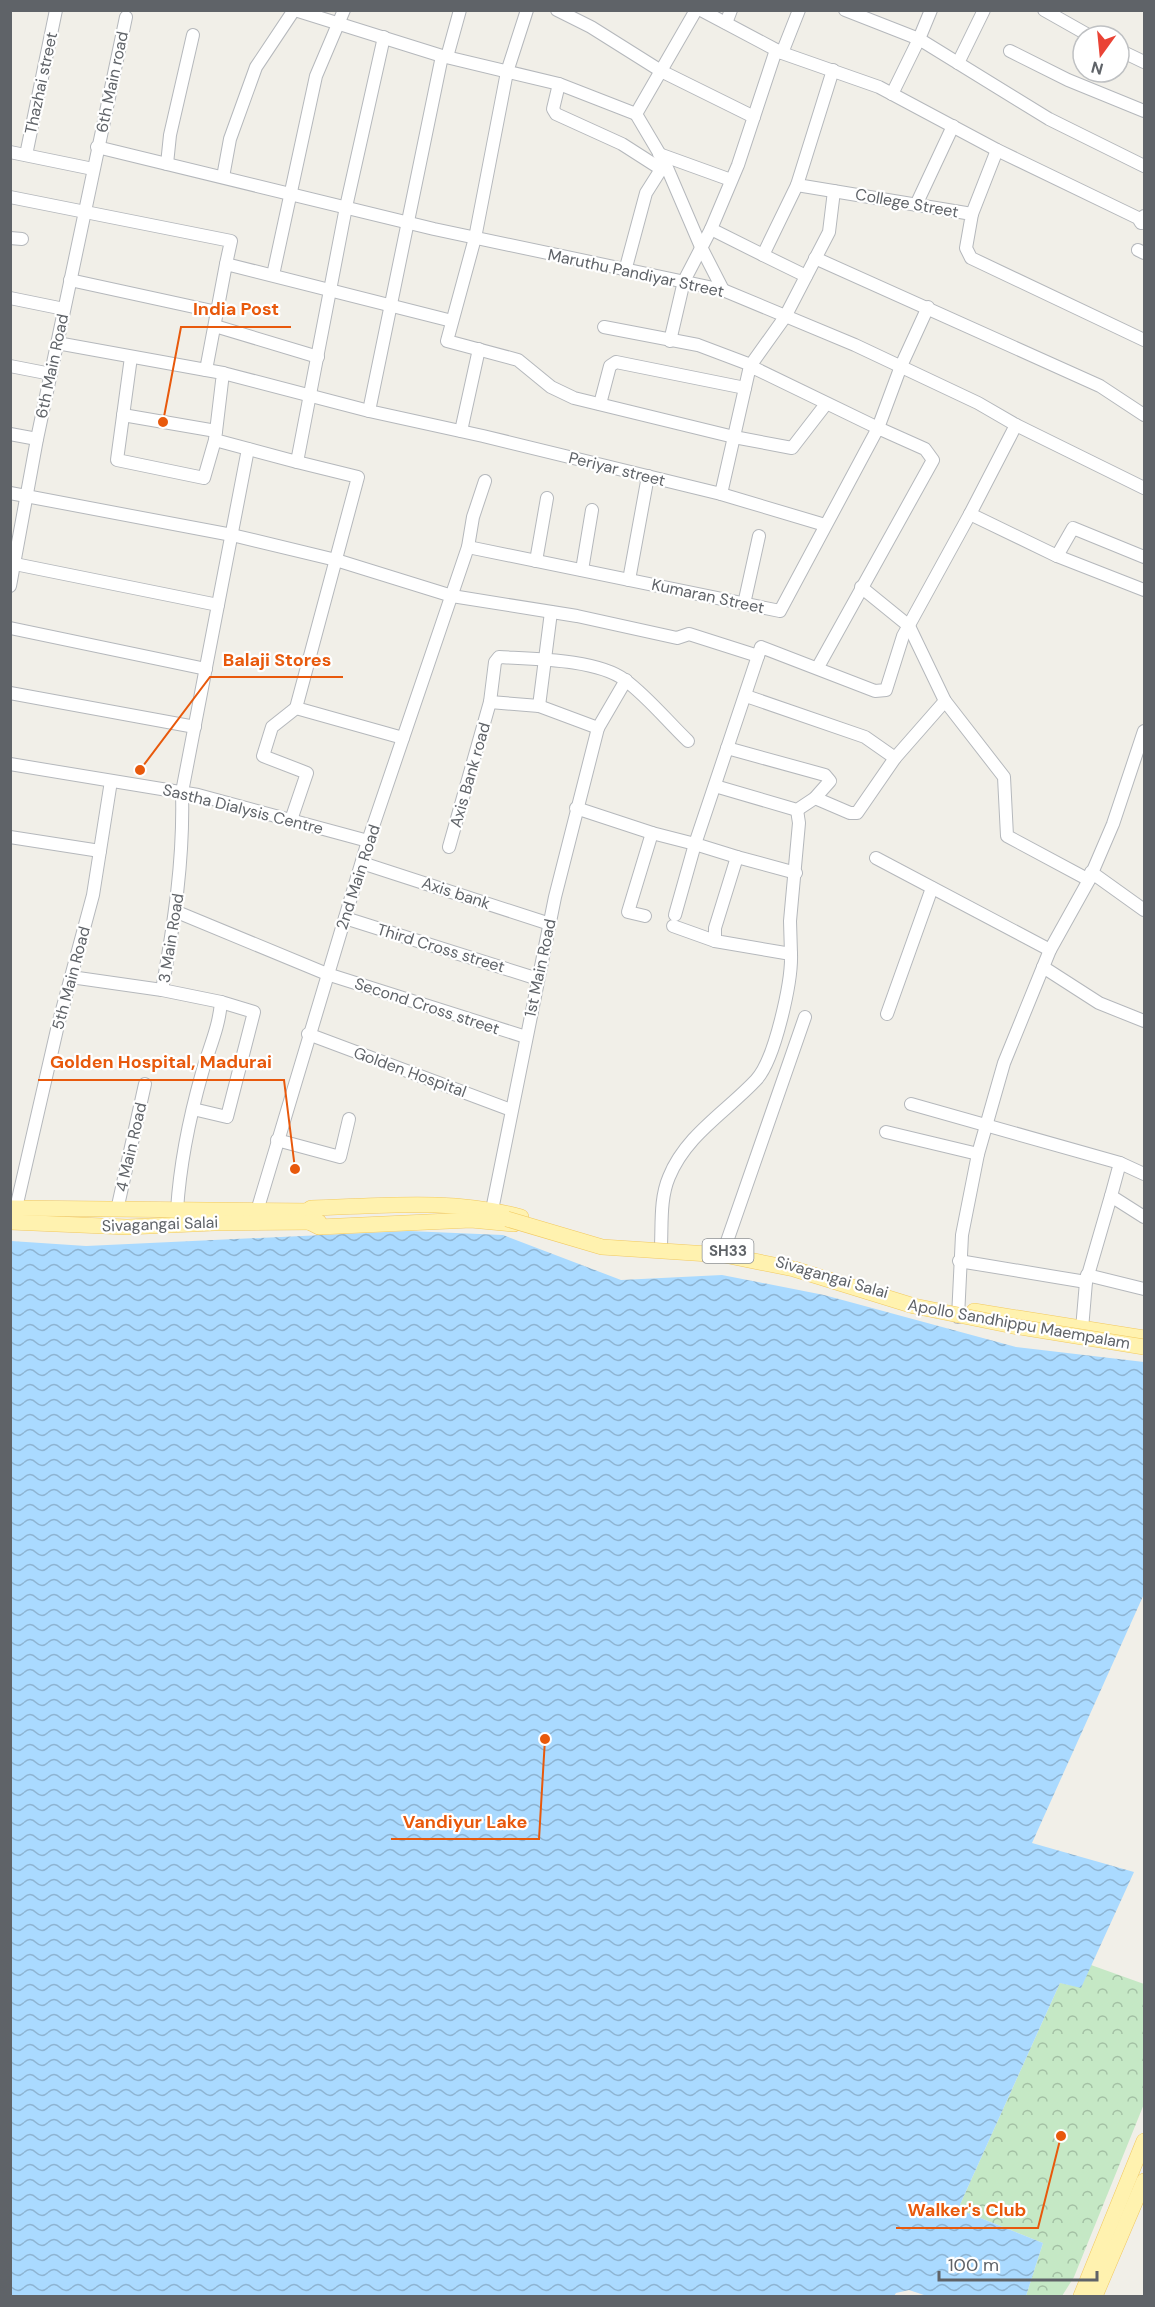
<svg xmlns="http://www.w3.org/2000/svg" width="1155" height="2307" font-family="'DM Sans',sans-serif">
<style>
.forest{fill:url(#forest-crowns)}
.water{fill:url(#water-waves)}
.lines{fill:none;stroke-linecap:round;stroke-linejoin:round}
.minor-casing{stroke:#b5b8bc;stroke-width:14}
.major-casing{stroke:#f2c960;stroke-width:16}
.minor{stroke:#fff;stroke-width:12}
.major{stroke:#fff2af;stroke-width:15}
.major-bridge-casing{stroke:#f2c960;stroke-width:16;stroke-linecap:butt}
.major-bridge{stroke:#fff2af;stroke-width:15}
.labels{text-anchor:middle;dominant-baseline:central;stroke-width:4.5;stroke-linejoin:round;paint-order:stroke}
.shield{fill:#fff;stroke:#8f9295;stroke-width:1.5}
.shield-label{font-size:15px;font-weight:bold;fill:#5f6368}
.street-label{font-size:16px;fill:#5f6368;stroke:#fff}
.leader{fill:none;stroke:#e8590c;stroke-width:2}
.callout-dot{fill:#e8590c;stroke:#fff;stroke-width:2}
.callout-label{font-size:18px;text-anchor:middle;font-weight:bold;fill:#e8590c;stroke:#fff;stroke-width:4.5;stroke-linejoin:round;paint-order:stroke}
</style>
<defs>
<pattern id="forest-crowns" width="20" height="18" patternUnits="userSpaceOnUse" patternTransform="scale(1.5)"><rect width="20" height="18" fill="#c5e8c5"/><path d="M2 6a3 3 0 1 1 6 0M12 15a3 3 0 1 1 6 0" fill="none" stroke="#a3c0a4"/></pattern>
<pattern id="water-waves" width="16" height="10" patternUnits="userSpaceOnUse" patternTransform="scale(1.5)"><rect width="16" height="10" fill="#aadaff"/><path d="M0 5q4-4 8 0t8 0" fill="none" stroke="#8eb4d2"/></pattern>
</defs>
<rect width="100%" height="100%" fill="#f1efe8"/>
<path class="forest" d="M1091 1965 1144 1984V2104L1074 2277 1062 2296H1026L1043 2243 958 2209 1060 1983 1081 1987Z"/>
<path class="water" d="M408 1231 503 1235 621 1280 722 1275 824 1295 1016 1347 1144 1362V1594L1032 1843 1134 1872 1081 1988 1060 1983 958 2209 1043 2243 1026 2296H927L909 2290 896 2293 894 2296H11V1241L86 1246Z"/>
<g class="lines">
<g class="minor-casing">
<g id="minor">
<path d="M295 10 442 56"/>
<path d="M527 10 507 72 475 238 447 341 518 360 551 387 574 398 734 437 792 448 826 404"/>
<path d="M557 10 591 27 661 71 754 117"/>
<path d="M696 10 636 114 665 163 701 247 723 290"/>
<path d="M701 10 782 53 879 87 997 150 1138 218 1141 223 1144 216"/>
<path d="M845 10 919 39 931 10"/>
<path d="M1044 10 1090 36"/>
<path d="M726 23 731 10"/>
<path d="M776 50 738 165 711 229 763 255 797 185"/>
<path d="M1119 50 1144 62"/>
<path d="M1010 51 1068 80 1144 111"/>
<path d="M782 53 799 10"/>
<path d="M447 57 460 10"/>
<path d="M958 63 984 10"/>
<path d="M833 70 797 185 972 214 966 248 971 258 1144 340"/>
<path d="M559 84 553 109 556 114 622 144 661 169"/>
<path d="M892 94 919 39 1049 119 1144 166"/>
<path d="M636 114 559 84 442 56 369 411 483 436 721 494 750 366 878 428 901 366 928 307"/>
<path d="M97 147 434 229 723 290 855 345 978 403 1016 425 1144 488"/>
<path d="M10 152 93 169"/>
<path d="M659 154 731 180"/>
<path d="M26 155 56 10"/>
<path d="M167 164 170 135 193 35"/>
<path d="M223 177 230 139 256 67 294 10"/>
<path d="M10 197 231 241 226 264"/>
<path d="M916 205 953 126"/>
<path d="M972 214 997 150"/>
<path d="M10 238 22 239"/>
<path d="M1138 250 1144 253"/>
<path d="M763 255 806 276"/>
<path d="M815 258 1100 386 1144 415"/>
<path d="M625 271 646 193 665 163"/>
<path d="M273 275 316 76 344 10"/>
<path d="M70 280 217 312"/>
<path d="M10 298 64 309"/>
<path d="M215 326 318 357"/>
<path d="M604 327 698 345 751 365"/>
<path d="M670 341 684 281 711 229"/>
<path d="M57 343 206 370 226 264 452 321"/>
<path d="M131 357 117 460 204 478 215 440"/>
<path d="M10 366 51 374"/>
<path d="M750 366 785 317 829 232 834 191"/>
<path d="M206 370 223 373 215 440 297 462 346 207 384 37"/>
<path d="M223 373 369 411"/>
<path d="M600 404 610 366 616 362 745 388"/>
<path d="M123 415 216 431"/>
<path d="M1016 425 970 514 1057 556 1073 528 1144 557"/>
<path d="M461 431 479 349"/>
<path d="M10 434 37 439"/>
<path d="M297 462 358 477 296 708 403 738"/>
<path d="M10 493 232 535 336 560 452 596 577 616 677 638 689 634 758 656"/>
<path d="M721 494 825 525"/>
<path d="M468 547 780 611 878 428 925 449 933 460 818 667"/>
<path d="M1057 556 1144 590"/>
<path d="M536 561 547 498"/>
<path d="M10 563 218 605"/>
<path d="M582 570 592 510"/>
<path d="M629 580 648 476"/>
<path d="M10 586 37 439 126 17"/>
<path d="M861 587 909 626 945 701"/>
<path d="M744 604 759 536"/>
<path d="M10 628 206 669"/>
<path d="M10 693 195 727"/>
<path d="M746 696 865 737 895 758 945 701 1004 777 1007 836 1089 880"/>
<path d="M490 702 495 662 499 657C534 659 597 659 625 680 648 697 668 722 688 741"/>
<path d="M539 706 598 728 626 680"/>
<path d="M10 764 198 795 368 841"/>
<path d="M715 786 797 810 815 798 830 781 825 775 727 748"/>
<path d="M815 798 850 813H857L895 758"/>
<path d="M576 808 652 833"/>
<path d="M291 820 307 773 263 756 272 727 296 708"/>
<path d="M10 837 100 851"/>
<path d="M449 847 490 702 539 706 551 612"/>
<path d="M737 857 796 873"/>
<path d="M876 858 1050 950"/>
<path d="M362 863 550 924"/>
<path d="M1091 872 1144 910"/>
<path d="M177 912 327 974 526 1037"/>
<path d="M645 916 628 912 652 833 695 844 675 915"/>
<path d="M345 918 538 979"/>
<path d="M673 926 715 941"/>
<path d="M791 954 790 921 799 823 797 810"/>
<path d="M1043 967 1099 1003 1144 1021"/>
<path d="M71 977 162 990"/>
<path d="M887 1014 932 888"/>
<path d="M308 1034 511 1110"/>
<path d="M911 1104 1120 1163 1111 1196"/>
<path d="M193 1109 227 1117 254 1012 221 1002"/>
<path d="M886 1132 978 1154"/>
<path d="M277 1140 340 1157 349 1119"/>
<path d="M1120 1163 1144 1174"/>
<path d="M16 1208 58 1025 93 895 111 781"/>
<path d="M117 1210 145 1084"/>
<path d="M177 1210C180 1163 189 1119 202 1073 209 1048 219 1028 221 1002L162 990C174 924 184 859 182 792L248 449"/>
<path d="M492 1210 555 897 598 728"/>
<path d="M257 1211 368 841 468 547 473 517 485 481"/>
<path d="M661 1245C662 1223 660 1198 669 1177 686 1135 726 1112 756 1080 775 1060 792 981 791 954L715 941V928L737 857 695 844 761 647 875 691 886 690 903 636 970 514"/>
<path d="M724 1250 805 1017"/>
<path d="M959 1261 1086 1282"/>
<path d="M1087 1275 1144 1289"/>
<path d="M958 1317 962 1235 978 1154 1004 1063 1050 950 1089 880 1113 824 1144 731"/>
<path d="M1082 1329 1086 1282 1111 1196 1144 1217"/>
</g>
</g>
<g class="major-casing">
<g id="major">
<path d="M10 1208 316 1211"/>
<path d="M307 1211 311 1208C381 1206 453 1198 521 1217"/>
<path d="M10 1222 127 1227 214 1223 319 1222"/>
<path d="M309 1222 319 1227 471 1220 514 1224"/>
<path d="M974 1311 1144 1338"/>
<path d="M1081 2296 1144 2141"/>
<path d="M1095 2296 1144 2181"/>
</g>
</g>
<use href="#minor" class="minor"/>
<use href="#major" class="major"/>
<g class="major-bridge-casing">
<path id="major-bridge" d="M507 1219 602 1247 724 1255 794 1269 914 1306 1013 1326 1144 1347"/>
</g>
<use href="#major-bridge" class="major-bridge"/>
</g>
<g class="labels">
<rect class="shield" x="702.5" y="1239" width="51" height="24" rx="4.5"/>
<g class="shield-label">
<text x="728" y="1251">SH33</text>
</g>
<g class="street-label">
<text transform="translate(112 82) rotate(-78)">6th Main road</text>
<text transform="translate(41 83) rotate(-78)">Thazhai street</text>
<text transform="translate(907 203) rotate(10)">College Street</text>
<text transform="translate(636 273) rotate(12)">Maruthu Pandiyar Street</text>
<text transform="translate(52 366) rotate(-78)">6th Main Road</text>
<text transform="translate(617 469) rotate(14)">Periyar street</text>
<text transform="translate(708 596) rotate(12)">Kumaran Street</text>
<text transform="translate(470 775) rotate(-74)">Axis Bank road</text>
<text transform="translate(243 809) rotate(14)">Sastha Dialysis Centre</text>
<text transform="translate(358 877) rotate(-72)">2nd Main Road</text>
<text transform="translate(456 893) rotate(18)">Axis bank</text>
<text transform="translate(171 938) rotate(-81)">3 Main Road</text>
<text transform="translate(441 948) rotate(17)">Third Cross street</text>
<text transform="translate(540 968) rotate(-78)">1st Main Road</text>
<text transform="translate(71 978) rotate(-75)">5th Main Road</text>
<text transform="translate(427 1006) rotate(18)">Second Cross street</text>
<text transform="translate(410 1072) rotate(20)">Golden Hospital</text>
<text transform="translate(131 1147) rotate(-77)">4 Main Road</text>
<text transform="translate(160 1224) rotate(-2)">Sivagangai Salai</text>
<text transform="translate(832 1277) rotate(16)">Sivagangai Salai</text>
<text transform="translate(1019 1324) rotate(10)">Apollo Sandhippu Maempalam</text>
</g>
</g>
<path class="leader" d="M163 422L181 327H291M140 770L210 677H343M295 1169L284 1080H38M545 1739L539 1839H391M1061 2136L1038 2228H896"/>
<g class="callout-dot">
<circle cx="163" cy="422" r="6"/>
<circle cx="140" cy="770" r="6"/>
<circle cx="295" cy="1169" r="6"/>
<circle cx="545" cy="1739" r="6"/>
<circle cx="1061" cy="2136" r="6"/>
</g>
<g class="callout-label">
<text x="236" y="315">India Post</text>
<text x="277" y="666">Balaji Stores</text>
<text x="161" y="1068">Golden Hospital, Madurai</text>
<text x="465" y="1828">Vandiyur Lake</text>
<text x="967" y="2216">Walker's Club</text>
</g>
<rect width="1155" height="2307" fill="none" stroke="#5f6368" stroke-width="24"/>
<g transform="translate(1101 54) rotate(195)"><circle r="28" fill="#ffffff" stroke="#bfc1c3" stroke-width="1.5"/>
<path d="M0-4.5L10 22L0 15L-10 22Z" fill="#ea4335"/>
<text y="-9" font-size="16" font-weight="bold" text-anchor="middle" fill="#5f6368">N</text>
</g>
<path d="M939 2271v9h158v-9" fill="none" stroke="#5f6368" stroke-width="3"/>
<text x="948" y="2271" font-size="18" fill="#5f6368" stroke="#ffffff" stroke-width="4.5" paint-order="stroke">100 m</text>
</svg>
